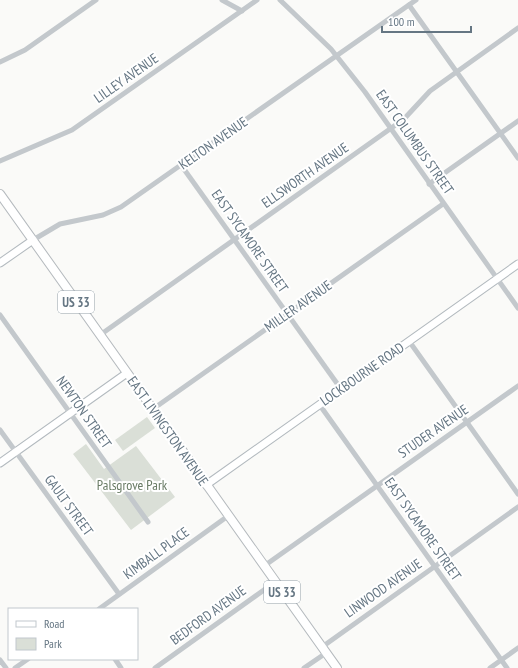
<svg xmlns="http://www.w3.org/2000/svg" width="518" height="668" font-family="'PT Sans Narrow',sans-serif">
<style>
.green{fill:#dadfd7}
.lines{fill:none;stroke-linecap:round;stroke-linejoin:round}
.secondary-casing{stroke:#b3babf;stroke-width:9}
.primary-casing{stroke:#b5babe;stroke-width:10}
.minor{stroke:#c3c8cc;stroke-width:5}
.secondary{stroke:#fff;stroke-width:7}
.primary{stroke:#fff;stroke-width:8}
.labels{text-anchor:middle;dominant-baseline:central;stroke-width:4;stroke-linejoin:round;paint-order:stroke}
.shield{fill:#fff;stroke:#939fa8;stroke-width:1}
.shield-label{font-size:13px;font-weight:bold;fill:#657683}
.street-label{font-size:14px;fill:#657683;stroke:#fff}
.park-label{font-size:14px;fill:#687a64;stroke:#fff}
</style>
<rect width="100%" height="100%" fill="#fafaf8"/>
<g class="green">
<path d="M147 417 155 428 123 451 115 440Z"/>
<path d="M86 444 104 469 136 446 175 497 131 530 73 454Z"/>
</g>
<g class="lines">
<g class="secondary-casing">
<g id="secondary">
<path d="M0 263 33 240"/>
<path d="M0 463 127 373"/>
<path d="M206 485 518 264"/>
</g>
</g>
<g class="primary-casing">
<path id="primary" d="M0 194 337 668"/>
</g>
<g class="minor">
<path d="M222 0 242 11"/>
<path d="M280 0 331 49 365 92 518 308"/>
<path d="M409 5 518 158"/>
<path d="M0 62 25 50 96 0"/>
<path d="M0 161 72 130 257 0"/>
<path d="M181 165 341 389"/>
<path d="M429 184 518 121"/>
<path d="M33 240 60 224 103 215 121 207 416 0"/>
<path d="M0 315 148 522"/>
<path d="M100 335 404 119 430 91 518 28"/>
<path d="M409 341 518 494"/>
<path d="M319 404 507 668"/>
<path d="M153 409 443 204"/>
<path d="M0 430 119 594"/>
<path d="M264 566 518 386"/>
<path d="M99 609 228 516"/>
<path d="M322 647 518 507"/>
<path d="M115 659 121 668"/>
<path d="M0 660 6 668"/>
<path d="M15 668 28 659"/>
<path d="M155 668 275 582"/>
<path d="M304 668 326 653"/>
<path d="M490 668 518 648"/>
</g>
<use href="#secondary" class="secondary"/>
<use href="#primary" class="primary"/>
</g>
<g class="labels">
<g class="shield">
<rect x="58" y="291" width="36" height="22" rx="3"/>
<rect x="264" y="581" width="36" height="22" rx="3"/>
</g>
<g class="shield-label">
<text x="76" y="302">US 33</text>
<text x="282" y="592">US 33</text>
</g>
<g class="street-label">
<text transform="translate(126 78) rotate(-35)">LILLEY AVENUE</text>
<text transform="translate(415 142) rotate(55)">EAST COLUMBUS STREET</text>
<text transform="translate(213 143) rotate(-35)">KELTON AVENUE</text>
<text transform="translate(305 175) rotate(-35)">ELLSWORTH AVENUE</text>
<text transform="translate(250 241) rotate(55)">EAST SYCAMORE STREET</text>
<text transform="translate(298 306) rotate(-35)">MILLER AVENUE</text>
<text transform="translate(362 374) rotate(-35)">LOCKBOURNE ROAD</text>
<text transform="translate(84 412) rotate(55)">NEWTON STREET</text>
<text transform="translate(168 431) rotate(55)">EAST LIVINGSTON AVENUE</text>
<text transform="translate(433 431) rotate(-35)">STUDER AVENUE</text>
<text transform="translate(69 505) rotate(54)">GAULT STREET</text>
<text transform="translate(423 529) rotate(55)">EAST SYCAMORE STREET</text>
<text transform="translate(156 553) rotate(-36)">KIMBALL PLACE</text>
<text transform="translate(383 588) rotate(-35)">LINWOOD AVENUE</text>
<text transform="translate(208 615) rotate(-36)">BEDFORD AVENUE</text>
</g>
<g class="park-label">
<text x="132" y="485">Palsgrove Park</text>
</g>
</g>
<rect x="8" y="608" width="130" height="52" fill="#ffffff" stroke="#c1c8cd"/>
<rect x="16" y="621" width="20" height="6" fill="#ffffff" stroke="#c1c8cd"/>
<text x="44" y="628" font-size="12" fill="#657683">Road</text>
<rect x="16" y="638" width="20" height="12" fill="#dadfd7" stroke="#c1c8cd"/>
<text x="44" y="648" font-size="12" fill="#657683">Park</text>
<path d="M382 26v6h89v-6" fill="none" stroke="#657683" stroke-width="2"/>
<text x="388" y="26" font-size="12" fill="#657683" stroke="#ffffff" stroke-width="3" paint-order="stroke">100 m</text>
</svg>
